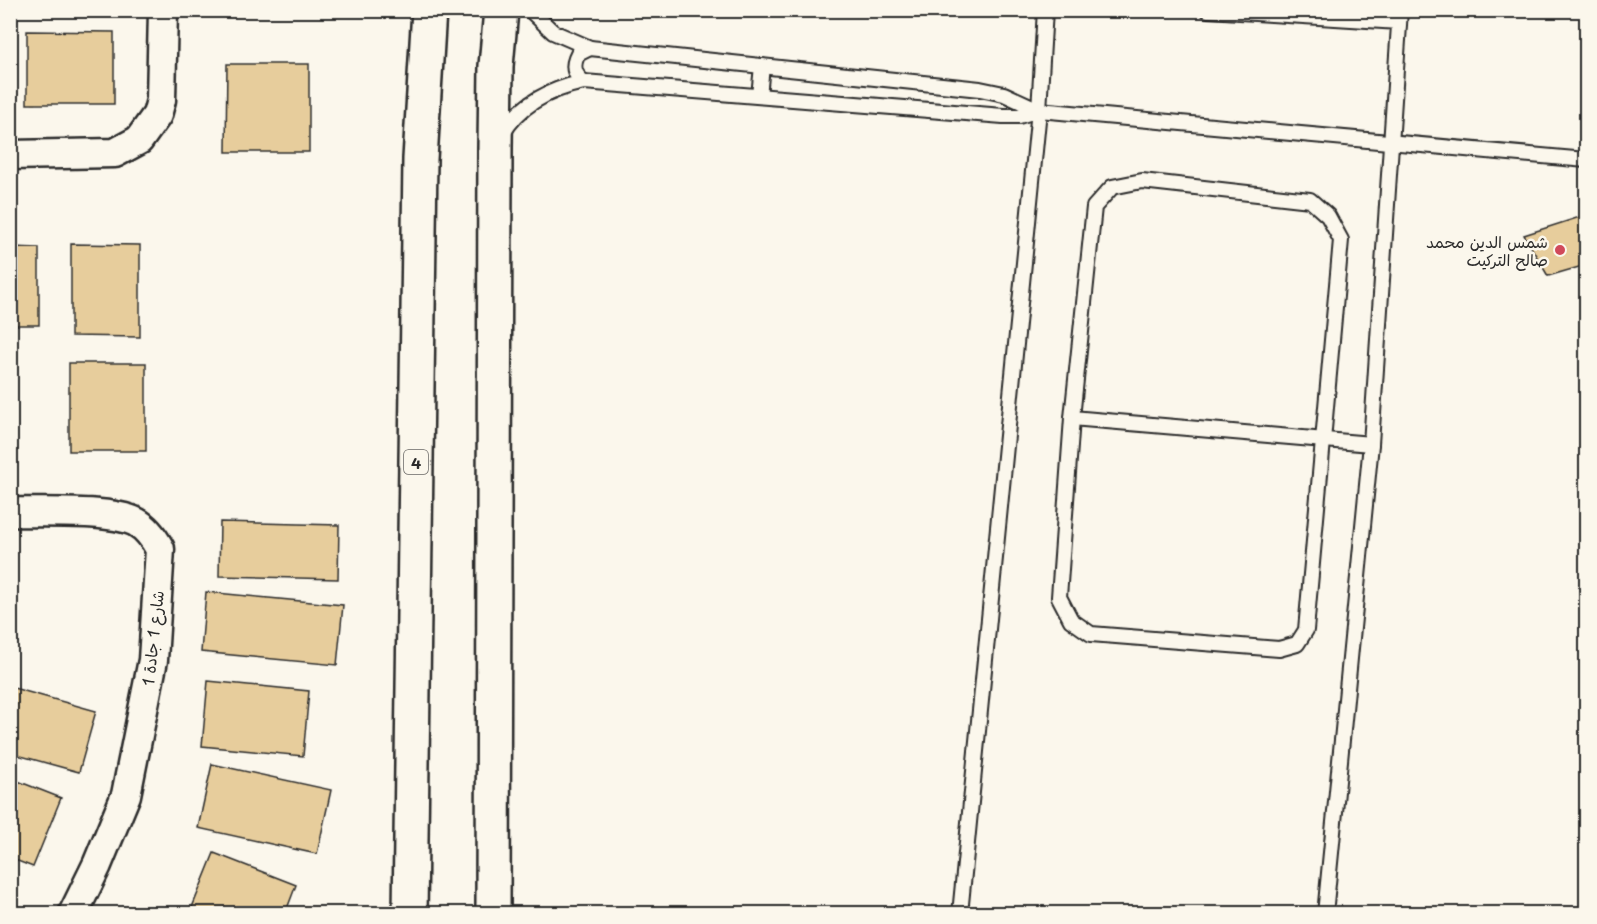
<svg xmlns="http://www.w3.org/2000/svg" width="1597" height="924" font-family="'Playpen Sans','Playpen Sans Arabic',sans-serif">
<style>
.building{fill:#e7cd9c;stroke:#2b2b2b;stroke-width:1.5}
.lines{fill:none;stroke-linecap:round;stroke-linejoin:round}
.service-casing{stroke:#2b2b2b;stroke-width:18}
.minor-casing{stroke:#2b2b2b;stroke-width:33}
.primary-casing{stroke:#2b2b2b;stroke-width:38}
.service{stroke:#fbf7ec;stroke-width:14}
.minor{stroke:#fbf7ec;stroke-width:28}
.primary{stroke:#fbf7ec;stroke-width:33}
.poi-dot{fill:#d1495b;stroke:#fbf7ec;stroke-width:2}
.labels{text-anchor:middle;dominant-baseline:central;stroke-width:5;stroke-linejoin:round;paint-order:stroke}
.shield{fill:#fbf7ec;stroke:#696865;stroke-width:1.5}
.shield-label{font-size:15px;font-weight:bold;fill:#2b2b2b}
.poi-label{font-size:16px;fill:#2b2b2b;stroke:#fbf7ec;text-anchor:end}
.street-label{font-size:16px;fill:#2b2b2b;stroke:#fbf7ec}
</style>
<rect width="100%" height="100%" fill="#fbf7ec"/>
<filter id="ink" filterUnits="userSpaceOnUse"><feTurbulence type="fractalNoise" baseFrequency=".0167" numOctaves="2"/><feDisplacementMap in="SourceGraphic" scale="12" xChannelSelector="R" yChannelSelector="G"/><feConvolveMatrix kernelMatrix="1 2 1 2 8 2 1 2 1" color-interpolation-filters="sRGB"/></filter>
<g filter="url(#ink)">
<g class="building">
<path d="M27 31 114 32V104H27Z"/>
<path d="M227 64H309V152H226Z"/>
<path d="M1586 215V265L1548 276 1524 235Z"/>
<path d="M71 244 140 245V337L71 336Z"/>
<path d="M10 247 39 248V325H10Z"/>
<rect x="69" y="363" width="77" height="88"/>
<path d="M220 522 339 525 338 579 219 576Z"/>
<path d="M206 592 343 605 337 665 201 652Z"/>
<path d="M208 681 309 691 303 756 202 746Z"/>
<path d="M10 687 96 711 79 772 10 753Z"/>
<path d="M212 764 331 790 317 854 198 828Z"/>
<path d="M10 778 61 798 33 867 10 858Z"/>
<path d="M214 853 296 885 285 914H199L191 910Z"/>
</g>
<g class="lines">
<g class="service-casing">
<g id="service">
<path d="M530 10 553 32 590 48 980 89 1004 94 1039 110"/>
<path d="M1208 10 1399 22"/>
<path d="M584 82C573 75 572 65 578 54L590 48"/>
<path d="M759 96 762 66"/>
<path d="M502 135C519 104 551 89 584 82L1003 116H1019L1039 110 1586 160"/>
<path d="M1142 181 1310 200 1328 216 1341 240 1306 630 1297 644 1279 649 1091 634 1071 620 1059 597 1072 418 1094 207 1112 187Z"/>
<path d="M1072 418 1371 444"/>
<path d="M960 914 1039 110 1045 10"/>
<path d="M1325 914 1371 444 1400 10"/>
</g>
</g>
<g class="minor-casing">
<g id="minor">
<path d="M10 155 115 153 139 140 157 115 161 100 163 10"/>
<path d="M10 512C42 513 109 509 136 522 147 528 154 538 160 549L153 660 126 795 97 865 73 914"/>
</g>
</g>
<g class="primary-casing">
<g id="primary">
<path d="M410 914 420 159 429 10"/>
<path d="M493 914 495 148 496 66 501 10"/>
</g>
</g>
<use href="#service" class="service"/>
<use href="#minor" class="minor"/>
<use href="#primary" class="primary"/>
</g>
</g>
<circle class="poi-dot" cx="1560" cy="250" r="6"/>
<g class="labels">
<rect class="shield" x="404" y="450" width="24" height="24" rx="4.5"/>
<g class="shield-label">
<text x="416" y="462">4</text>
</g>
<g class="poi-label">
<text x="1548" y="241">شمس الدين محمد<tspan x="1548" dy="18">صالح التركيت</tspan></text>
</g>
<g class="street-label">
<text transform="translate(152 638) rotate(-84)">شارع 1 جادة 1</text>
</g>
</g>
<rect width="1597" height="924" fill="none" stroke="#fbf7ec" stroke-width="36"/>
<rect x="18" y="18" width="1561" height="888" fill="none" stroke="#2b2b2b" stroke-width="2" filter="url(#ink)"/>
</svg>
